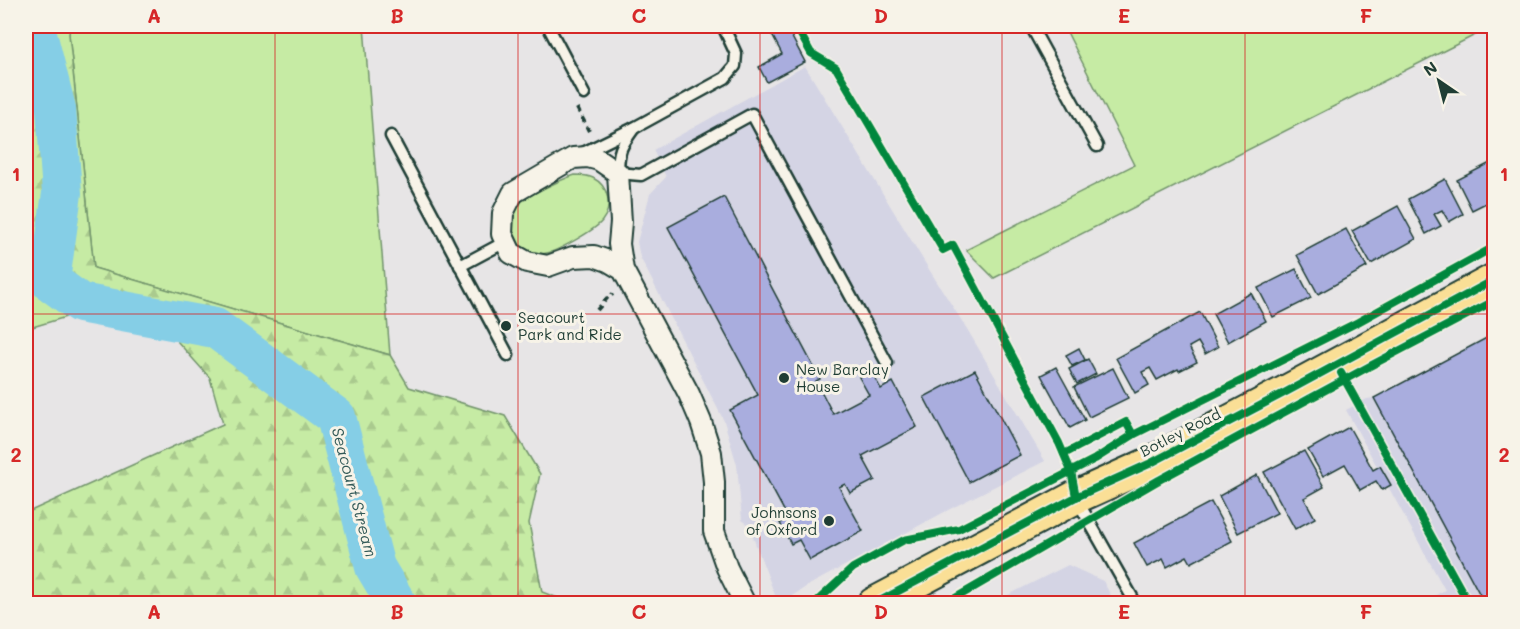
<svg xmlns="http://www.w3.org/2000/svg" width="1520" height="629" font-family="Mali,sans-serif">
<style>
.built{fill:#d4d4e4}
.green{fill:#c6eba4;stroke:#72946c;stroke-width:1.5}
.forest{fill:url(#forest-firs);stroke:#72946c;stroke-width:1.5}
.lines{fill:none;stroke-linecap:round;stroke-linejoin:round}
.river{stroke:#85cee6;stroke-width:40}
.building{fill:#a9adde;stroke:#1f3d34;stroke-width:1.5}
.lane-casing{stroke:#1f3d34;stroke-width:15}
.street-casing{stroke:#1f3d34;stroke-width:24}
.primary-casing{stroke:#1f3d34;stroke-width:36}
.path{stroke:#1f3d34;stroke-width:4;stroke-dasharray:6 4.5;stroke-linecap:butt}
.lane{stroke:#f7f3e8;stroke-width:10}
.street{stroke:#f7f3e8;stroke-width:20}
.primary{stroke:#fadf96;stroke-width:32}
.cycleway-casing{stroke:#f7f3e8;stroke-width:11}
.cycleway{stroke:#00873e;stroke-width:8}
.grid{fill:none;stroke:#d62828;stroke-width:1.5;stroke-opacity:0.55}
.poi-dot{fill:#1f3d34;stroke:#f7f3e8;stroke-width:2}
.labels{text-anchor:middle;dominant-baseline:central;stroke-width:6;stroke-linejoin:round;paint-order:stroke}
.poi-label{font-size:15px;fill:#1f3d34;stroke:#f7f3e8;text-anchor:start}
.street-label{font-size:15px;fill:#1f3d34;stroke:#f7f3e8}
.water-label{font-size:16px;font-style:italic;fill:#335a58;stroke:#f7f3e8}
.neatline{fill:none;stroke:#d62828;stroke-width:2}
.grid-label{font-size:20px;text-anchor:middle;font-weight:bold;fill:#d62828}
</style>
<defs>
<pattern id="forest-firs" width="22" height="20" patternUnits="userSpaceOnUse" patternTransform="scale(1.5)"><rect width="22" height="20" fill="#c6eba4"/><path d="M5 1l3.5 6h-7zM16 11l3.5 6h-7z" fill="#aaca8e"/></pattern>
</defs>
<rect width="100%" height="100%" fill="#e7e5e6"/>
<filter id="ink" filterUnits="userSpaceOnUse"><feTurbulence type="fractalNoise" baseFrequency=".0167" numOctaves="2"/><feDisplacementMap in="SourceGraphic" scale="12" xChannelSelector="R" yChannelSelector="G"/><feConvolveMatrix kernelMatrix="1 2 1 2 8 2 1 2 1" color-interpolation-filters="sRGB"/></filter>
<g filter="url(#ink)">
<g class="built">
<path d="M805 66 930 271 967 329 1045 461 950 509 809 585 781 603H778L748 524 742 520 737 465 724 421 640 257 637 242 650 194 666 177 653 150Z"/>
<path d="M1494 334V603H1421L1445 590 1346 410 1367 399 1374 398Z"/>
<path d="M1068 565 1103 581 1115 603H992Z"/>
</g>
<g class="green">
<path d="M70 26H364L390 355 94 268 69 34Z"/>
<path d="M1064 26H1493L994 278 966 250 1134 165Z"/>
<path d="M575 175C581 175 587 175 593 178 609 186 613 207 602 221 595 230 558 251 547 253 527 258 510 242 512 222 513 216 513 210 518 205 526 196 562 179 575 175Z"/>
<path d="M26 280 76 314 26 329Z"/>
</g>
<path class="forest" d="M26 26H70L69 34 94 268 390 355 409 387 505 416 540 474 529 523 542 592 571 603H26V513L223 424 210 378 169 332 76 314 26 280 31 83 26 62Z"/>
<g class="lines">
<path class="river" d="M35 26 56 109 62 193 50 281 80 303 215 328 336 417 375 567 397 604"/>
</g>
<g class="building">
<path d="M779 26H786L805 62 767 82 759 67 782 54 770 31Z"/>
<path d="M1494 161V199L1472 210 1457 180Z"/>
<path d="M1445 179 1463 214 1449 222 1442 210 1434 214 1441 226 1426 234 1408 199Z"/>
<path d="M724 197 820 379 816 381 833 414 869 395 859 377 871 371 881 389 893 382 917 427 862 456 875 480 850 493 845 484 839 487 863 531 810 560 799 540 791 544 780 523 788 518 730 410 758 395 668 227Z"/>
<path d="M1398 206 1416 239 1371 264 1352 231Z"/>
<path d="M1346 229 1367 267 1318 294 1297 255Z"/>
<path d="M1296 269 1311 298 1273 317 1258 288Z"/>
<path d="M1251 293 1266 321 1228 342 1213 314Z"/>
<path d="M1200 312 1218 347 1205 354 1198 342 1189 347 1197 362 1179 371 1178 369 1157 380 1150 368 1142 372 1149 385 1135 393 1116 358Z"/>
<path d="M1494 334V600L1485 604 1374 398Z"/>
<path d="M1079 348 1085 360 1072 366 1066 355Z"/>
<path d="M1088 359 1096 374 1077 384 1069 369Z"/>
<path d="M1056 367 1085 420 1070 428 1041 375Z"/>
<path d="M1113 368 1128 398 1089 417 1074 387Z"/>
<path d="M975 370 1020 455 969 482 924 397Z"/>
<path d="M1349 427 1373 470 1380 466 1391 485 1382 490 1376 481 1360 490 1345 464 1323 476 1308 450Z"/>
<path d="M1304 451 1324 487 1304 498 1315 518 1295 529 1264 472Z"/>
<path d="M1257 475 1277 513 1238 533 1219 496Z"/>
<path d="M1211 502 1232 541 1191 563 1187 556 1167 567 1163 559 1147 567 1134 543Z"/>
</g>
<g class="lines">
<g class="lane-casing">
<g id="lane">
<path d="M548 26 584 94"/>
<path d="M1031 26 1097 146"/>
<path d="M634 128C621 146 618 150 618 173L641 175 752 114 887 363"/>
<path d="M391 136 508 355"/>
<path d="M581 154 634 128 725 78 735 66 736 54 723 26"/>
<path d="M460 266 505 242"/>
<path d="M1077 500 1136 604"/>
</g>
</g>
<g class="street-casing">
<path id="street" d="M623 270 608 261 594 256 573 257 548 266 527 262 511 253 502 234 503 213 513 193 573 158 588 157 599 160 618 173 621 222 619 244 623 270 689 394 701 422 711 453 714 482V531L727 568 745 604"/>
</g>
<g class="primary-casing">
<path id="primary" d="M874 604 1076 497 1149 464 1286 392 1494 280"/>
</g>
<g class="path">
<path d="M577 108 589 131"/>
<path d="M597 310 608 297 613 294"/>
</g>
<use href="#lane" class="lane"/>
<use href="#street" class="street"/>
<use href="#primary" class="primary"/>
<g class="cycleway-casing">
<g id="cycleway">
<path d="M796 26 811 53 836 68 943 250 953 245 1059 443 1071 471 1076 497"/>
<path d="M1341 373 1469 604"/>
<path d="M1064 454 1126 422 1133 435"/>
<path d="M814 604 853 568 904 540 959 529 1095 459 1133 435 1358 322 1494 247"/>
<path d="M874 604 1076 497 1149 464 1286 392 1494 280"/>
<path d="M945 604 1159 480 1370 366 1494 301"/>
</g>
</g>
<use href="#cycleway" class="cycleway"/>
</g>
</g>
<path class="grid" d="M275 26V604M518 26V604M760 26V604M1002 26V604M1245 26V604M26 314H1494"/>
<g class="poi-dot">
<circle cx="506" cy="326" r="6"/>
<circle cx="784" cy="378" r="6"/>
<circle cx="829" cy="521" r="6"/>
</g>
<g class="labels">
<g class="poi-label">
<text x="518" y="317">Seacourt<tspan x="518" dy="17">Park and Ride</tspan></text>
<text x="796" y="369">New Barclay<tspan x="796" dy="17">House</tspan></text>
<text x="817" y="512" text-anchor="end">Johnsons<tspan x="817" dy="17">of Oxford</tspan></text>
</g>
<g class="street-label">
<text transform="translate(1180 432) rotate(-27)">Botley Road</text>
</g>
<g class="water-label">
<text transform="translate(355 492) rotate(75)">Seacourt Stream</text>
</g>
</g>
<rect width="1520" height="629" fill="none" stroke="#f7f3e8" stroke-width="66"/>
<g transform="translate(1439 81) rotate(325)" stroke="#f7f3e8" stroke-width="4.5" paint-order="stroke">
<path d="M0-4.5L10 22L0 15L-10 22Z" fill="#1f3d34"/>
<text y="-9" font-size="16" font-weight="bold" text-anchor="middle" fill="#1f3d34">N</text>
</g>
<rect x="33" y="33" width="1454" height="563" class="neatline"/>
<g class="grid-label">
<text x="154" y="23">A</text>
<text x="397" y="23">B</text>
<text x="639" y="23">C</text>
<text x="881" y="23">D</text>
<text x="1124" y="23">E</text>
<text x="1366" y="23">F</text>
<text x="16" y="181">1</text>
<text x="1504" y="181">1</text>
<text x="16" y="462">2</text>
<text x="1504" y="462">2</text>
<text x="154" y="619">A</text>
<text x="397" y="619">B</text>
<text x="639" y="619">C</text>
<text x="881" y="619">D</text>
<text x="1124" y="619">E</text>
<text x="1366" y="619">F</text>
</g>
</svg>
